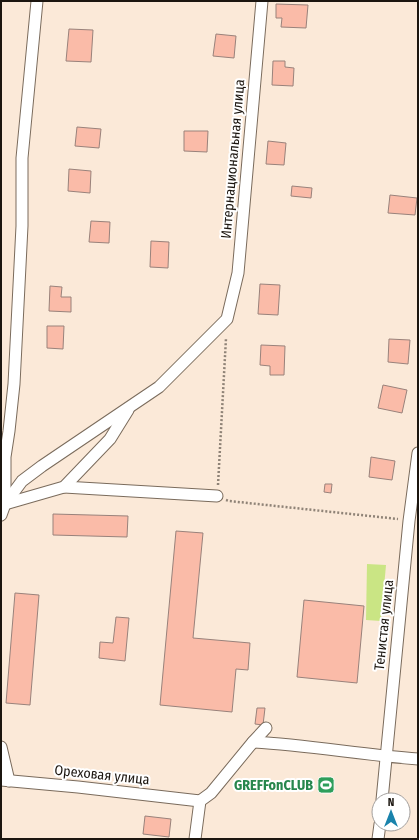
<svg xmlns="http://www.w3.org/2000/svg" width="419" height="840" font-family="'Fira Sans Condensed',sans-serif">
<style>
.park{fill:#cae584}
.building{fill:#fabba8;stroke:#99827b}
.lines{fill:none;stroke-linecap:round;stroke-linejoin:round}
.minor-casing{stroke:#7a6b5c;stroke-width:13}
.path{stroke:#8f8377;stroke-width:2.5;stroke-dasharray:2 2;stroke-linecap:butt}
.minor{stroke:#fff;stroke-width:11}
.labels{text-anchor:middle;dominant-baseline:central;stroke-width:4;stroke-linejoin:round;paint-order:stroke}
.street-label{font-size:14px;fill:#1b150f;stroke:#fff}
.leisure-label{font-size:14px;font-weight:bold;fill:#27864d;stroke:#fff;text-anchor:end}
</style>
<rect width="100%" height="100%" fill="#fbe9d8"/>
<path class="park" d="M367 564 386 565 381 621 366 620Z"/>
<g class="building">
<path d="M276 4 308 5 306 28 281 27 282 18H276Z"/>
<path d="M69 29 93 30 91 62 66 61Z"/>
<path d="M216 34 236 36 234 58 213 56Z"/>
<path d="M273 61H285V67L294 68 293 86 272 85Z"/>
<path d="M77 127 101 129 99 148 75 146Z"/>
<path d="M184 131H208L207 152 184 151Z"/>
<path d="M268 141 286 143 284 165 266 164Z"/>
<path d="M69 169 91 171 90 193 68 191Z"/>
<path d="M292 186 312 188 311 198 291 196Z"/>
<path d="M390 195 417 198 415 215 388 213Z"/>
<path d="M91 221 110 222 109 243 89 242Z"/>
<path d="M151 241 169 242 168 268 150 267Z"/>
<path d="M260 284 280 285 278 315 258 314Z"/>
<path d="M50 286 62 287 61 297H71V312L49 311Z"/>
<path d="M47 326H64L63 349 47 348Z"/>
<path d="M389 339 410 340 408 364 388 362Z"/>
<path d="M261 345 285 346 284 375H270V366L260 365Z"/>
<path d="M383 385 407 390 402 413 378 408Z"/>
<path d="M371 457 395 461 392 480 369 477Z"/>
<path d="M325 484H332L331 493 324 492Z"/>
<path d="M53 514 128 516 127 537 53 535Z"/>
<path d="M176 531 203 533 193 638 250 643 248 670 236 669 232 712 160 705Z"/>
<path d="M15 593 39 595 30 705 6 703Z"/>
<path d="M304 600 364 606 357 683 297 677Z"/>
<path d="M116 617 129 618 125 661 99 658 100 642 113 643Z"/>
<path d="M257 708H265L263 725 255 724Z"/>
<path d="M145 816 171 819 169 837 143 834Z"/>
</g>
<g class="lines">
<g class="minor-casing">
<g id="minor">
<path d="M64 487 217 496"/>
<path d="M5 504 22 481 42 466 159 387 227 319 238 273 262 1"/>
<path d="M5 504 64 487 110 439 128 410"/>
<path d="M1 515 5 504V457L9 431 14 384 22 226V158L37 1"/>
<path d="M253 742C308 745 363 755 418 759"/>
<path d="M1 747 9 781"/>
<path d="M1 780 78 787 200 801"/>
<path d="M382 800 409 521 418 453"/>
<path d="M195 839 200 801 211 793 253 742 266 728"/>
<path d="M378 839 380 824"/>
</g>
</g>
<g class="path">
<path d="M218 485 226 338"/>
<path d="M226 500 229 501 398 519"/>
</g>
<use href="#minor" class="minor"/>
</g>
<defs>
<g id="stadium-square" transform="scale(0.9)"><rect x="-9" y="-9" width="18" height="18" rx="4" fill="#2e9e5b" stroke="#fff"/><path d="M0-5a6.5 5 0 1 0 0 10a6.5 5 0 1 0 0-10ZM-3.5-1.8h7v3.6h-7Z" fill="#fff"/></g>
</defs>
<g fill-rule="evenodd">
<use href="#stadium-square" x="326" y="785"/>
</g>
<g class="labels">
<g class="street-label">
<text transform="translate(233 159) rotate(-85)">Интернациональная улица</text>
<text transform="translate(384 625) rotate(-84)">Тенистая улица</text>
<text transform="translate(102 775) rotate(6)">Ореховая улица</text>
</g>
<g class="leisure-label">
<text x="313" y="785">GREFFonCLUB</text>
</g>
</g>
<rect width="419" height="840" fill="none" stroke="#1b150f" stroke-width="4"/>
<g transform="translate(391 812)"><circle r="19" fill="#ffffff" stroke="#a4a19f"/>
<path d="M0-3L7 15L0 10L-7 15Z" fill="#1983ac"/>
<text y="-6" font-size="11" font-weight="bold" text-anchor="middle" fill="#1b150f">N</text>
</g>
</svg>
